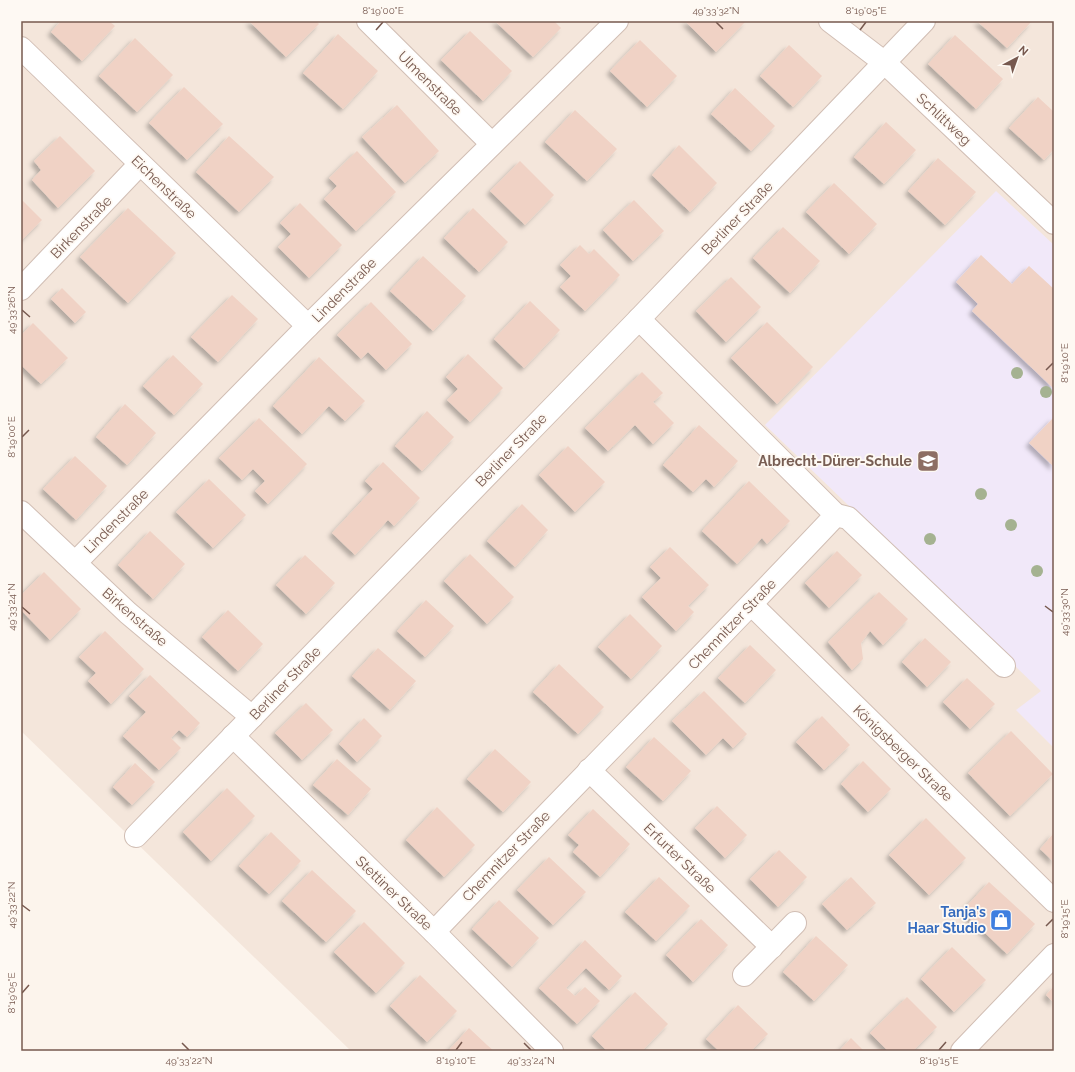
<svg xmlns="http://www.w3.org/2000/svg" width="1075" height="1072" font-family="Raleway,sans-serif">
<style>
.residential{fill:#f4e6db}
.education{fill:#f1e8f9}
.building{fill:#f0d2c5;filter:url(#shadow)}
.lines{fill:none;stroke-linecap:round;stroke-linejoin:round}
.minor-casing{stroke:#d1beb4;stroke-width:24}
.minor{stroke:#fff;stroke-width:22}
.tree{fill:#a5b291}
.ticks{fill:none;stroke:#77594f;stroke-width:1.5}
.labels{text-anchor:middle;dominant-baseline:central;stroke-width:3.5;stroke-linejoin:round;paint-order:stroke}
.street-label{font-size:14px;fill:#77594f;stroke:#fef9f3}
.education-label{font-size:14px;font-weight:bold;fill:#785e54;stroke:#fef9f3;text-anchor:end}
.shop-label{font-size:14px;font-weight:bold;fill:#366cbe;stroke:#fef9f3;text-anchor:end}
.neatline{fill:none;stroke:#77594f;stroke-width:1.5}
.ticks-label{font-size:10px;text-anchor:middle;fill:#77594f}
</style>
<defs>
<filter id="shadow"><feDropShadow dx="-3.5" dy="3.5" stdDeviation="2" flood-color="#0004"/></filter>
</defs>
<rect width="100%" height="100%" fill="#fcf4ec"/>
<path class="residential" d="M21 21H1054V1051H351L21 731Z"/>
<path class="education" d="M996 191 1054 245V748L1016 710 1041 691 765 425Z"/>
<g class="building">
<path d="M61 21H109L115 26 82 61 51 32Z"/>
<path d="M249 21H316L319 24 286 57Z"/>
<path d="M495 21H554L561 28 533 57Z"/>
<path d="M685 21H746L716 52Z"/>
<path d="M977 21H1032L1007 48Z"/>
<path d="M470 31 512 71 483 101 441 60Z"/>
<path d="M338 34 378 71 343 109 303 73Z"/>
<path d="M955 35 1003 79 976 109 928 64Z"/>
<path d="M135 38 173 75 137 112 99 76Z"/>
<path d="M640 40 677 76 647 107 610 71Z"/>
<path d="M789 45 822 76 793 107 760 76Z"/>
<path d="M184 87 223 124 187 160 149 123Z"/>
<path d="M735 88 775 126 751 151 711 114Z"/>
<path d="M1038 97 1054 112V149L1044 160 1009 128Z"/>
<path d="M397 105 439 151 405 183 362 137Z"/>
<path d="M575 110 617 149 587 181 545 142Z"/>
<path d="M886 122 916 150 884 184 854 157Z"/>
<path d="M60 136 95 171 58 208 32 180 41 170 34 161Z"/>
<path d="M229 136 274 177 239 212 196 172Z"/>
<path d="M679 145 717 183 690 212 652 175Z"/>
<path d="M357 151 396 192 356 231 324 199 337 186 329 178Z"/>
<path d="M938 158 976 192 945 225 908 191Z"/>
<path d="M520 161 554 195 525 225 490 191Z"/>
<path d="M834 183 877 224 849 254 806 212Z"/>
<path d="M21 199 42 220 21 241Z"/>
<path d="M634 200 664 231 633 261 603 230Z"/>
<path d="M300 203 342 245 309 278 278 247 291 234 280 223Z"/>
<path d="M128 208 176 253 128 303 80 257Z"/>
<path d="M473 208 508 242 479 272 444 238Z"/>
<path d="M783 227 820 261 790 293 753 258Z"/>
<path d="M580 245 589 254 594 249 620 275 585 311 560 287 571 276 560 265Z"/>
<path d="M981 255 1012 284 1029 266 1054 289V389L972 311 978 304 956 282Z"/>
<path d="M423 256 466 296 433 331 390 291Z"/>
<path d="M731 277 761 307 726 342 696 311Z"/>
<path d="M62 288 86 312 75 323 51 299Z"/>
<path d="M232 295 258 319 218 362 191 337Z"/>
<path d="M530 301 560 330 524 368 494 339Z"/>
<path d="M371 302 412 344 386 370 368 352 361 359 337 335Z"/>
<path d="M767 322 813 367 777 404 731 358Z"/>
<path d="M33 323 68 358 41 384 21 365V335Z"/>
<path d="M468 354 503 388 470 422 447 400 458 389 446 377Z"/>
<path d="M173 355 203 384 174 415 143 386Z"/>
<path d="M319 357 365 401 345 421 329 406 302 434 273 406Z"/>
<path d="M642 372 663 393 653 402 674 423 653 444 635 425 608 451 585 428Z"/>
<path d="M125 404 156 433 127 465 96 437Z"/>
<path d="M427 411 454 437 422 471 395 446Z"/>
<path d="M1054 417V467L1029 443Z"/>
<path d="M259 418 307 464 268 504 255 491 265 481 253 469 242 480 219 458Z"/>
<path d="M699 425 738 461 714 487 706 479 693 492 663 465Z"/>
<path d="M568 446 605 482 575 512 539 475Z"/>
<path d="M75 456 107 486 76 520 43 489Z"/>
<path d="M383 462 420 498 394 526 388 520 355 555 332 533 373 489 365 481Z"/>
<path d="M209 479 246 515 213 548 176 512Z"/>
<path d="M749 481 790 521 767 544 762 538 737 564 702 531Z"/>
<path d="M522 504 548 530 515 567 487 541Z"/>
<path d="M150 531 185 564 153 599 118 565Z"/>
<path d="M670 547 709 585 688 606 694 612 676 631 642 597 661 578 650 567Z"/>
<path d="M837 551 862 575 829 608 805 583Z"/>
<path d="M470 554 514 597 487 624 444 581Z"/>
<path d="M305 555 335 583 306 614 276 585Z"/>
<path d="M44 572 81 609 50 640 21 610V595Z"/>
<path d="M879 592 908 619 883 645 870 631 861 643 863 659 852 670 828 642Z"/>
<path d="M426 600 454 626 425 657 397 631Z"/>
<path d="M228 610 263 644 238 671 202 637Z"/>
<path d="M630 614 662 646 631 679 598 647Z"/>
<path d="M105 631 144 669 111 704 88 681 96 673 79 657Z"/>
<path d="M925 638 951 662 927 687 902 662Z"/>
<path d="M750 645 776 670 745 703 718 678Z"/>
<path d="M378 648 416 681 390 710 352 676Z"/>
<path d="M559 664 604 707 578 734 533 692Z"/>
<path d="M150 675 200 723 187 737 179 730 171 738 181 748 159 770 123 736 146 712 129 696Z"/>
<path d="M967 678 995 704 970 729 943 702Z"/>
<path d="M704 691 747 734 733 748 723 738 706 755 672 721Z"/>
<path d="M306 703 333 730 302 760 275 733Z"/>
<path d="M822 716 850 745 824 770 796 742Z"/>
<path d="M364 718 382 736 357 762 339 744Z"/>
<path d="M1011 731 1053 774 1010 816 968 773Z"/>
<path d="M654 737 691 771 663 801 626 767Z"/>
<path d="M495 749 531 782 503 812 467 779Z"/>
<path d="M337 759 371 789 348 815 313 785Z"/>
<path d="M863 761 891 789 868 812 841 784Z"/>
<path d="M135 763 155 782 132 805 113 787Z"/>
<path d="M227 788 255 816 211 861 183 832Z"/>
<path d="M717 806 747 835 725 858 695 828Z"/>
<path d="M437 807 475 845 444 877 406 840Z"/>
<path d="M593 809 630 844 600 877 573 852 579 845 568 835Z"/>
<path d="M926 818 966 858 929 895 889 855Z"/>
<path d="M271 832 301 861 269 894 239 866Z"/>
<path d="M1054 833V862L1040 849Z"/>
<path d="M779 850 807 877 778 907 750 879Z"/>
<path d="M549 857 586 892 553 925 517 890Z"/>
<path d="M312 870 356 911 326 942 282 901Z"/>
<path d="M659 877 690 906 656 941 625 912Z"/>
<path d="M851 877 876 903 847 930 822 904Z"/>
<path d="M989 882 1035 924 1007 954 962 911Z"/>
<path d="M499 900 539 938 512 967 472 929Z"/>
<path d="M701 919 728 945 693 982 666 955Z"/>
<path d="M364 922 405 963 376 993 334 952Z"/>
<path d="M816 936 848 965 814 1001 783 972Z"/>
<path d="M585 940 622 976 609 990 586 968 566 988 575 996 585 987 600 1001 577 1024 539 988Z"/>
<path d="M952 947 986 980 954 1012 921 979Z"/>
<path d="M420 975 457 1011 427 1042 390 1006Z"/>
<path d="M1054 986V1003L1046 995Z"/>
<path d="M635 992 668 1024 642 1051H607L592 1036Z"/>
<path d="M907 997 937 1027 913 1051H888L870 1033Z"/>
<path d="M738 1005 768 1034 751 1051H719L706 1039Z"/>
<path d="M469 1028 487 1045 494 1051H448Z"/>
<path d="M851 1038 864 1051H839Z"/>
</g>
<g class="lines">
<g class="minor-casing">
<g id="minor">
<path d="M368 21 492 144"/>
<path d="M830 21 885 63 1054 223"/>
<path d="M21 48 308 326"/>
<path d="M21 289 140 164"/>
<path d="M21 512 128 613 252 717"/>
<path d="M836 515 848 518 1004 666"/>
<path d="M75 563 308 326 617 21"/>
<path d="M752 605 1054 901"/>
<path d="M233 736 434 932 552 1051"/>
<path d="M589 770 772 947"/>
<path d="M136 836 639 319 924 21"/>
<path d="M434 932C567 792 704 655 836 515L639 319"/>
<path d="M744 975 795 923"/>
<path d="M962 1051 1054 955"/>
</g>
</g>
<use href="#minor" class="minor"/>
</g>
<g class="tree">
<circle cx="1017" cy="373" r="6"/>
<circle cx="1046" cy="392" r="6"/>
<circle cx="981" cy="494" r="6"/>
<circle cx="1011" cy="525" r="6"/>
<circle cx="930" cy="539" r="6"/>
<circle cx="1037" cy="571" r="6"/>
</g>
<path class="ticks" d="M716 22 723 29M376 30 383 22M860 30 866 22M22 310 30 317M1046 370 1053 363M22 437 29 430M1045 606 1053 612M22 607 30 614M22 905 30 911M1046 926 1053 919M22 993 29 985M182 1043 189 1050M524 1043 531 1050M456 1050 462 1042M939 1050 946 1042"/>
<defs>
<g id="school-square" transform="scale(1.15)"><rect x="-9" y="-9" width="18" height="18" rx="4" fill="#8d6e63" stroke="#fef9f3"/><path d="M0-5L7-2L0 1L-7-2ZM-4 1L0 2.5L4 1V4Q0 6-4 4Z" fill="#fff"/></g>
<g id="shop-square" transform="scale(1.15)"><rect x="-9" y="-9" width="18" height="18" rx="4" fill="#3f7fe0" stroke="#fef9f3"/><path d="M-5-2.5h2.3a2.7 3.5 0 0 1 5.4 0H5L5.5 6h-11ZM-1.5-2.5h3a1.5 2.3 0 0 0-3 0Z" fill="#fff"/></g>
</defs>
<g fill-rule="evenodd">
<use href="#school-square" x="928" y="461"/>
<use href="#shop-square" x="1001" y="920"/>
</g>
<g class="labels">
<g class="street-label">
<text transform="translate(430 83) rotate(45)">Ulmenstraße</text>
<text transform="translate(944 119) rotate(43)">Schlittweg</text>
<text transform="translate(164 187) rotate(44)">Eichenstraße</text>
<text transform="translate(737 218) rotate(-46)">Berliner Straße</text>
<text transform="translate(81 227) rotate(-46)">Birkenstraße</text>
<text transform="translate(344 290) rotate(-45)">Lindenstraße</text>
<text transform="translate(511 450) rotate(-46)">Berliner Straße</text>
<text transform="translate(116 521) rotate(-45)">Lindenstraße</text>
<text transform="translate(135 617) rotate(41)">Birkenstraße</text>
<text transform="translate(732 624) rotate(-46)">Chemnitzer Straße</text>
<text transform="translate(285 683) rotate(-46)">Berliner Straße</text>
<text transform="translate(903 753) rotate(44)">Königsberger Straße</text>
<text transform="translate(506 856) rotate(-46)">Chemnitzer Straße</text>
<text transform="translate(680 858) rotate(44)">Erfurter Straße</text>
<text transform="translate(394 893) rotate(44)">Stettiner Straße</text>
</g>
<g class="education-label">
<text x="912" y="461">Albrecht-Dürer-Schule</text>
</g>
<g class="shop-label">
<text x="986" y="912">Tanja's<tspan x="986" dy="16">Haar Studio</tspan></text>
</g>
</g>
<rect width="1075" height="1072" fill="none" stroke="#fef9f3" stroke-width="44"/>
<g transform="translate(1017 58) rotate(41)" stroke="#fef9f3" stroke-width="3" paint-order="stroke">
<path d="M0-3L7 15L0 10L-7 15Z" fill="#77594f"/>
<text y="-6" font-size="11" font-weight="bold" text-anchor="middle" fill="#77594f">N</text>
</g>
<rect x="22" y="22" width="1031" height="1028" class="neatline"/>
<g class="ticks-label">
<text x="383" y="14">8°19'00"E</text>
<text x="716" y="14">49°33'32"N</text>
<text x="866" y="14">8°19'05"E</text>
<text transform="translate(11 310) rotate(-90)" y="4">49°33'26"N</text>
<text transform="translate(1064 363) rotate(-90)" y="4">8°19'10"E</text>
<text transform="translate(11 437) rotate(-90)" y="4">8°19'00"E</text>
<text transform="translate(11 607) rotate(-90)" y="4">49°33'24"N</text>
<text transform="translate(1064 612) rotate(-90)" y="4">49°33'30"N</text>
<text transform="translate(11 905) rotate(-90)" y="4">49°33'22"N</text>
<text transform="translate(1064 919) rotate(-90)" y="4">8°19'15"E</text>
<text transform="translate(11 993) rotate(-90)" y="4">8°19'05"E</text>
<text x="189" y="1064">49°33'22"N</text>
<text x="456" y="1064">8°19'10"E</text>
<text x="531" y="1064">49°33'24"N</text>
<text x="939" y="1064">8°19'15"E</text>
</g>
</svg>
